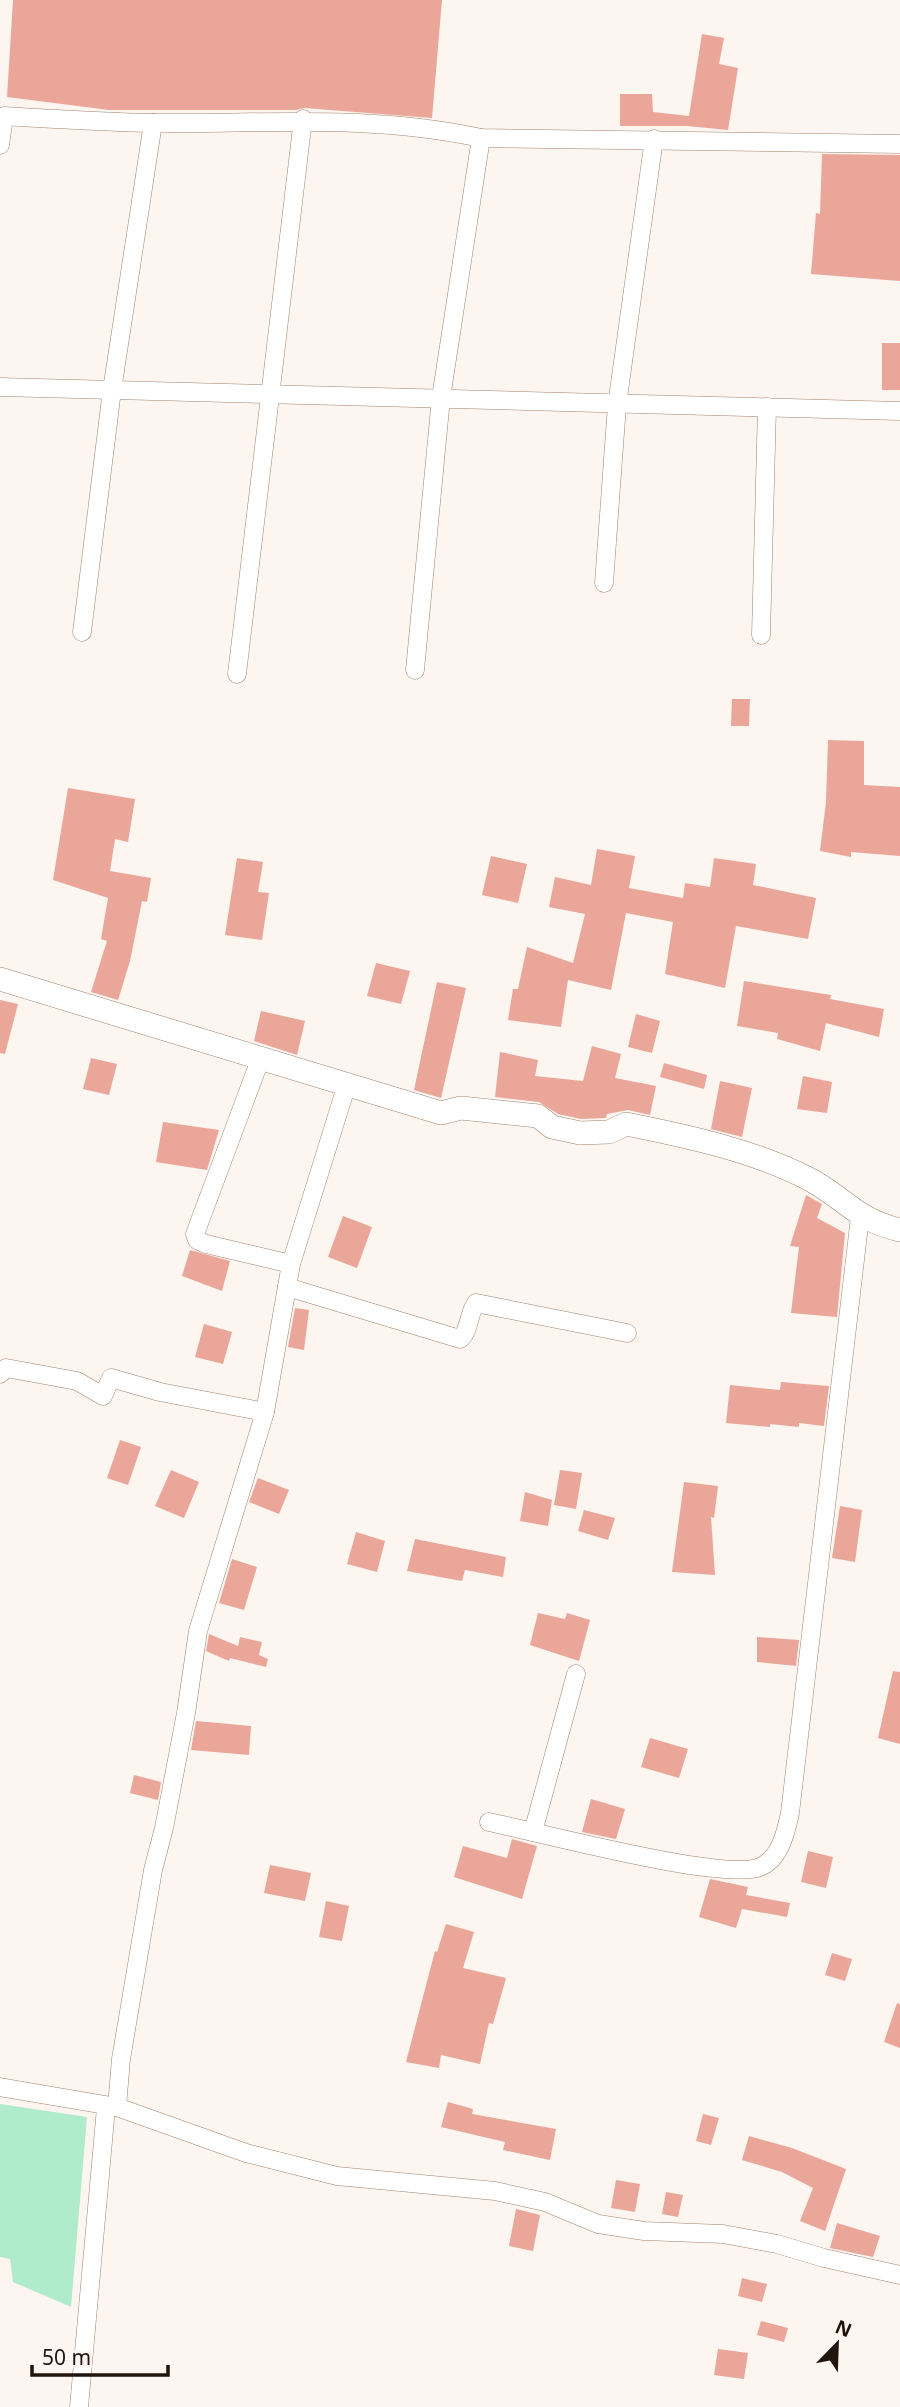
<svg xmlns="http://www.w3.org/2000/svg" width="900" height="2407" font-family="'Noto Sans',sans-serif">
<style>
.green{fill:#b0ebcc}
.building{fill:#eba69a}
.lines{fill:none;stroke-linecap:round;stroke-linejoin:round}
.minor-casing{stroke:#a2836e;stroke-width:19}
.tertiary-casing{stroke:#a2836e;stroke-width:24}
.minor{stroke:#fff;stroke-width:18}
.tertiary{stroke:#fff;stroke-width:23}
</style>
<rect width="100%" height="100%" fill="#fcf5f0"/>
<path class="green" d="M0 2104 87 2117 71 2307 13 2282 10 2259 0 2257Z"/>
<g class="building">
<path d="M13 0H442L432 118 304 108 296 110H109L7 97Z"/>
<path d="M702 34 724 38 719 64 738 68 728 130 687 126H620V94H652L653 112 689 116Z"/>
<path d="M822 154 900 155V281L811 274 816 213 820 214Z"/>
<rect x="882" y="343" width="18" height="47"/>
<path d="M732 699H750L749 726H731Z"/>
<path d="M828 740 864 741V785L900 787V856L851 852V857L820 851 826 802Z"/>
<path d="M68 788 135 799 128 842 115 839 110 871 151 878 147 902 142 901 130 961 118 1000 91 992 107 941 101 939 108 898 53 880Z"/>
<path d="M597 849 635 856 629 888 683 898 685 883 710 887 714 858 756 864 753 885 816 898 808 939 736 926 725 988 665 974 673 922 626 913 611 990 568 980 561 1027 508 1020 513 989H518L527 947 573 963 585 914 549 907 555 877 591 885Z"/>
<path d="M491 856 527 864 518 903 482 895Z"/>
<path d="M237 858 263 862 258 892 269 893 262 940 225 935Z"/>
<path d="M376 963 410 971 401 1004 367 996Z"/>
<path d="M744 981 831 995 830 999 884 1009 879 1037 826 1023 820 1051 777 1039 778 1033 737 1026Z"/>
<path d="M437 982 466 988 441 1098 414 1090Z"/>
<path d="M0 1000 18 1004 5 1054 0 1053Z"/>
<path d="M261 1011 305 1021 297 1055 254 1041Z"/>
<path d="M636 1014 660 1021 652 1053 628 1047Z"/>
<path d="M592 1046 621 1054 615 1078 656 1086 650 1115 628 1110 607 1114 606 1118 581 1119 558 1114 539 1102 495 1097 500 1052 538 1060 535 1076 583 1081Z"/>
<path d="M91 1058 117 1064 109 1095 83 1089Z"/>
<path d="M664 1063 707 1075 704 1089 660 1077Z"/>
<path d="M803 1076 832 1082 827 1113 797 1109Z"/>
<path d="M720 1081 752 1088 742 1137 711 1129Z"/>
<path d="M163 1122 219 1130 207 1170 156 1162Z"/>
<path d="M806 1195 822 1204 817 1218 845 1233 837 1317 791 1313 799 1247 790 1246Z"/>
<path d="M343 1216 372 1227 357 1268 328 1257Z"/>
<path d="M190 1250 230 1261 222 1291 182 1276Z"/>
<path d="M295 1308 309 1310 304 1350 288 1347Z"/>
<path d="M204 1324 232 1332 223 1364 195 1357Z"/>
<path d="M781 1382 829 1386 824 1426 799 1423V1427L770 1424V1427L726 1423 730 1385 780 1390Z"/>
<path d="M120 1440 141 1447 128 1485 107 1478Z"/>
<path d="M171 1470 199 1482 184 1518 155 1506Z"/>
<path d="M560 1470 582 1473 576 1509 554 1505Z"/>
<path d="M258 1478 289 1490 279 1514 249 1502Z"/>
<path d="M684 1482 718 1486 714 1518 711 1517 715 1575 672 1572Z"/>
<path d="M525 1492 552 1500 548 1526 520 1521Z"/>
<path d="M840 1506 862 1510 855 1562 832 1558Z"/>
<path d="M584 1510 615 1518 608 1540 578 1531Z"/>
<path d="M356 1532 385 1541 377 1572 347 1564Z"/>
<path d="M415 1539 506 1557 503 1577 465 1570 462 1581 407 1571Z"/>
<path d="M232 1559 257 1567 244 1610 219 1603Z"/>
<path d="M538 1613 565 1619 567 1613 590 1620 579 1661 530 1645Z"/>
<path d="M209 1634 238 1646 240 1637 262 1642 259 1655 268 1659 266 1667 230 1658 229 1661 206 1651Z"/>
<path d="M757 1637 799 1640 796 1666 757 1662Z"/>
<path d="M893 1671 900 1672V1744L878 1738Z"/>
<path d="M196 1721 251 1726 249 1755 191 1750Z"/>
<path d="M650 1738 688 1749 679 1778 641 1767Z"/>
<path d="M134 1775 161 1782 158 1800 130 1793Z"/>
<path d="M591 1799 625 1809 616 1839 582 1832Z"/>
<path d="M512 1839 537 1846 522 1899 454 1877 463 1846 507 1858Z"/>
<path d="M808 1851 833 1857 826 1888 801 1882Z"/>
<path d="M270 1865 311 1873 305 1901 264 1893Z"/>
<path d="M710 1879 748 1887 746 1895 790 1903 787 1917 742 1909 736 1928 699 1917Z"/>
<path d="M326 1901 349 1906 342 1941 319 1937Z"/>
<path d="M446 1924 474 1932 463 1968 506 1978 493 2024 489 2023 480 2064 441 2055 439 2068 406 2062 435 1951 437 1952Z"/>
<path d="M832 1953 852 1959 845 1981 825 1975Z"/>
<path d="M897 2003 900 2004V2048L884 2042Z"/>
<path d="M448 2102 473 2109 472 2114 556 2129 550 2160 503 2150 505 2142 441 2127Z"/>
<path d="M703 2114 719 2118 711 2145 696 2141Z"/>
<path d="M749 2136 792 2148 846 2169 825 2231 800 2221 813 2188 782 2172 742 2160Z"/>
<path d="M616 2180 640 2184 635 2212 611 2208Z"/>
<path d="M666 2192 683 2195 678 2217 662 2214Z"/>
<path d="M516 2209 540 2215 533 2251 509 2246Z"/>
<path d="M837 2223 880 2236 873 2257 830 2248Z"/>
<path d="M742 2278 767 2284 762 2302 738 2296Z"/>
<path d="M761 2321 788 2328 784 2342 757 2335Z"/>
<path d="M718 2349 748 2353 744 2379 714 2375Z"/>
</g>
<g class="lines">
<g class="minor-casing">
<g id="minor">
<path d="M0 145 4 116C53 119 103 122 153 123 264 124 371 114 481 138L900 144"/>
<path d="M0 387 900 411"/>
<path d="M604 583 617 405 654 139"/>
<path d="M82 632 112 390 153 123"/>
<path d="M761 635 767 407"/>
<path d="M415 670 441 398 481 138"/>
<path d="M237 674 303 119"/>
<path d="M260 1060 195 1234 197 1240 206 1244 291 1264"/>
<path d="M287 1287 460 1339C470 1331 468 1314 476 1303L627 1333"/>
<path d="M0 1374 6 1368 77 1381 103 1396 111 1378 160 1392 265 1412 291 1264 347 1084"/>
<path d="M489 1822C537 1832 725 1882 760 1867 780 1859 786 1832 790 1813L860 1217"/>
<path d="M533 1832 576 1674"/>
<path d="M0 2087 117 2107 246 2153 337 2176 495 2191 545 2202 598 2224 644 2231 723 2234 777 2244 824 2258 900 2275"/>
<path d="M117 2107 121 2059 153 1870 164 1828 186 1713 198 1631 265 1412"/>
<path d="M79 2407 106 2108"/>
</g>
</g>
<g class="tertiary-casing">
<path id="tertiary" d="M0 979 441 1113 461 1108 538 1116 552 1127 580 1133 609 1132 626 1124C686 1136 752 1150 807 1178 843 1196 855 1220 900 1230"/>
</g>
<use href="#minor" class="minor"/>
<use href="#tertiary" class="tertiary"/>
</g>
<g transform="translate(837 2344) rotate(23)" stroke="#fcf5f0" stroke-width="5" paint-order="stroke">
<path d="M0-5L12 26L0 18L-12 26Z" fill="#20140c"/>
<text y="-10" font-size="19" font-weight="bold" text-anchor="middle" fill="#20140c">N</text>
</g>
<path d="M32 2365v10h136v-10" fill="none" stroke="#20140c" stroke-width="3.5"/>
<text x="42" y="2365" font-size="21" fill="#20140c" stroke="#fcf5f0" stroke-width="5" paint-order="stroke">50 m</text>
</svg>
